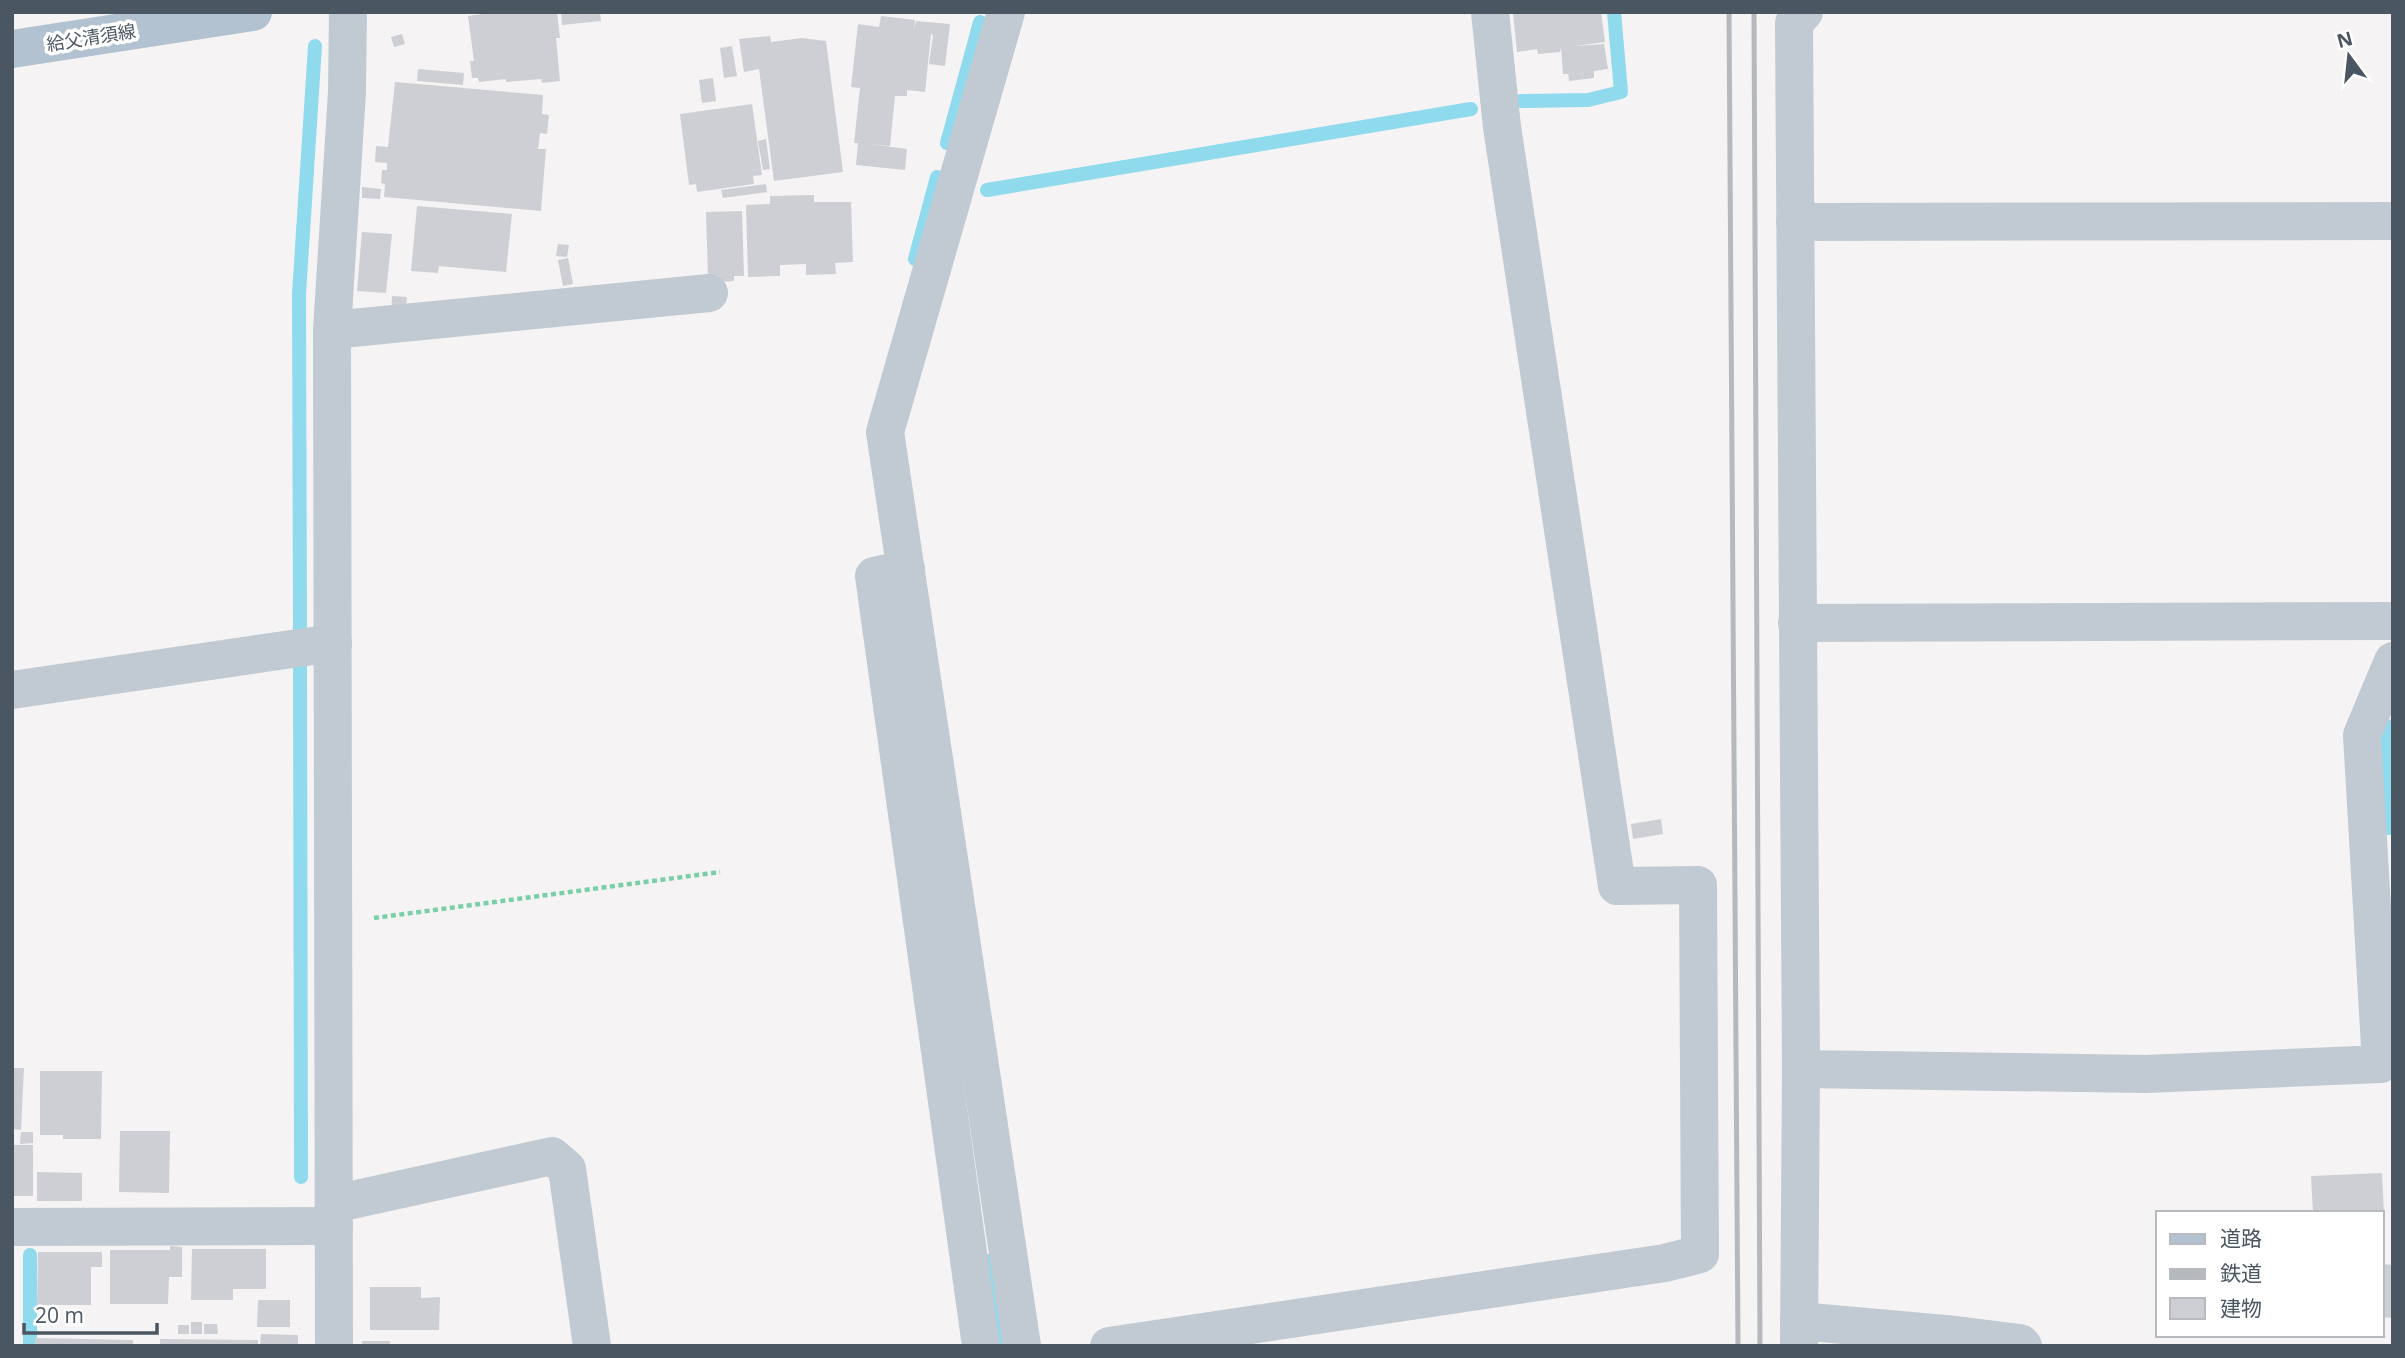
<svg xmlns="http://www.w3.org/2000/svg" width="2405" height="1358" font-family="'Open Sans','Noto Sans JP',sans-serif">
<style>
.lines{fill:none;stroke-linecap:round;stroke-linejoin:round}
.stream{stroke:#90daee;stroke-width:14}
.building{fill:#cdcfd5}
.path{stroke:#7ad0a6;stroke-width:4.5;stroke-dasharray:5 3.5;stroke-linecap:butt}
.minor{stroke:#c1cad2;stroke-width:38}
.major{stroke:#b3c2d1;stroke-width:38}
.rail{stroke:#b5b8bd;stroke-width:5}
.labels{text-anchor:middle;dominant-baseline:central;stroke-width:7;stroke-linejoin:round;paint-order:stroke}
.street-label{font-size:18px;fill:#4a5661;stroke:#fff}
</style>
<rect width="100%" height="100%" fill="#f5f3f3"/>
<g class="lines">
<g class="stream">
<path d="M1521 101 1588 100 1621 92 1614 12"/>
<path d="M947 143 980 22"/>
<path d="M987 190 1471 109"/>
<path d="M915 259 937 177"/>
<path d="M300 630 299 294 315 46"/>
<path d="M300 663 301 1177"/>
<path d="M2388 828 2387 738 2393 726"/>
<path d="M30 1255V1346"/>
<path d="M989 1261 1000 1342"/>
</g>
</g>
<g class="building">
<path d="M496 12H557L560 38H556L560 81 542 83 541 79 506 82V79L479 82 478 78H472L470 61H474L468 16Z"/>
<path d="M561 12H600L601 21 562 25Z"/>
<path d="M1523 12H1601L1605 42 1575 46 1604 44 1608 69 1594 71V78L1569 81 1568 74H1563L1561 47 1560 52 1538 54 1537 49 1517 52 1513 13Z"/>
<path d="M881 16 915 20 914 29 916 21 950 24 945 66 929 64 933 35 931 34 925 92 907 90V96H895L890 146 869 144 907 149 905 170 856 165 858 143H854L860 88 851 87 858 24 879 27Z"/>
<path d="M402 34 405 44 394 47 391 37Z"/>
<path d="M770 36 771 42 802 38 826 41 843 172 774 181 759 69 744 72 739 39Z"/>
<path d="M732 46 737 76 724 78 720 48Z"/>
<path d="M418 69 464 73 463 85 417 81Z"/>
<path d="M713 78 716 101 702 103 699 80Z"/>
<path d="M395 82 543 95 542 114 549 115 547 134 540 133 538 149H546L541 211 384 197 385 184 381 183 382 170H387V163L375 162 376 146 388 147Z"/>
<path d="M752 104 762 175 753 176 754 184 697 192 696 184 689 185 680 114Z"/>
<path d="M766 139 770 169 763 170 758 141Z"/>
<path d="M766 184 767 192 723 198 721 190Z"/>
<path d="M362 187 381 189 380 199 362 198Z"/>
<path d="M814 195V202H851L853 262 835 263 836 274 806 275V264L780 265V276L748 277 746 205 770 204V196Z"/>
<path d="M417 206 512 214 506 272 439 266 438 273 411 271Z"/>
<path d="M742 211 744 276H734V281L719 282V276L708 277 706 212Z"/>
<path d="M362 232 392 234 386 293 357 291Z"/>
<path d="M558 244 569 245 567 257 556 256Z"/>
<path d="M568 258 573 284 563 286 558 260Z"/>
<path d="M392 296 407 297 405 315 391 314Z"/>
<path d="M1661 819 1663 834 1633 839 1631 824Z"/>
<path d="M12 1068H24L21 1130 12 1129Z"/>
<path d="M40 1071H102L101 1139H63V1135H40Z"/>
<path d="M120 1131H170L169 1193 119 1192Z"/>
<path d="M21 1132H33V1143L20 1144Z"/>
<rect x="12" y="1145" width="21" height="51"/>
<path d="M37 1172 82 1173V1201H37Z"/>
<path d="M2382 1173 2384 1213H2313L2311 1176Z"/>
<path d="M170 1246 182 1247V1277H169L168 1304H110V1250H170Z"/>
<path d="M192 1249H266V1289H233V1300H191Z"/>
<path d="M38 1252H102V1267H91V1305H37Z"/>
<path d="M2382 1264 2393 1265 2392 1318 2382 1317Z"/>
<path d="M370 1287H421V1298L440 1297 439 1330H370Z"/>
<path d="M258 1300H290V1327H257Z"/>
<rect x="191" y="1322" width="11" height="12"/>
<path d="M204 1324H217L218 1334H204Z"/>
<rect x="178" y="1325" width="11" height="9"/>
<path d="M261 1334 298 1335V1346H260Z"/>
<path d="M35 1338 133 1340V1346H35Z"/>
<path d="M160 1339 258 1340V1346H160Z"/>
<rect x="362" y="1341" width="28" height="5"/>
</g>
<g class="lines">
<path class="path" d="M374 918 720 872"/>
<g class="minor">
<path d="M1006 12 885 432 1022 1346"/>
<path d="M1795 222 2393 221"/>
<path d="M332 330 709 293"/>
<path d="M906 569 874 576 981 1346"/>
<path d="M1797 623 2393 621"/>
<path d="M12 690 333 643"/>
<path d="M1801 1069 2146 1074 2381 1064 2362 735 2393 661"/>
<path d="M334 1204 552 1156 567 1169 592 1346"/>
<path d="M12 1227 334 1226"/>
<path d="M1799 1321 1956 1335 2020 1343 2023 1346"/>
<path d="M334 1346 332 330 347 92 348 12"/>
<path d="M1109 1346 1665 1263 1700 1254 1698 885 1617 886 1502 127 1490 12"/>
<path d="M1799 1346 1801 1069 1794 23 1804 12"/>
</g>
<path class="major" d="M12 49 253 12"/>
<g class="rail">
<path d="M1729 12 1738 1346"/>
<path d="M1754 12 1760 1346"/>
</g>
</g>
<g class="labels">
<g class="street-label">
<text transform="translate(91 37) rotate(-9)">給父清須線</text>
</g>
</g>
<rect width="2405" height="1358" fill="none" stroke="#4a5661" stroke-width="28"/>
<rect x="2156" y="1211" width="228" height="126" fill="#ffffff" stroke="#b7bbc0" stroke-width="2"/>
<rect x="2170" y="1234" width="35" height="10" fill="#b3c2d1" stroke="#b7bbc0" stroke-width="2"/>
<text x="2220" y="1246" font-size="21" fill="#4a5661">道路</text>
<rect x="2170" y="1269" width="35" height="10" fill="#b5b8bd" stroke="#b7bbc0" stroke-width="2"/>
<text x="2220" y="1281" font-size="21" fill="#4a5661">鉄道</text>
<rect x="2170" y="1298" width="35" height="21" fill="#cdcfd5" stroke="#b7bbc0" stroke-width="2"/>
<text x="2220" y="1316" font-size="21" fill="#4a5661">建物</text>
<g transform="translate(2349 56) rotate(345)" stroke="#ffffff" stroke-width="5" paint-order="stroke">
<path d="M0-5L12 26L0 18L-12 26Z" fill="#4a5661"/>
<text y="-10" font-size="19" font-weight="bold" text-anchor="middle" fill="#4a5661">N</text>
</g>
<path d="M24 1323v10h133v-10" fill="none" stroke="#4a5661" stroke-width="3.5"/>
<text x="35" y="1323" font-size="21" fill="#4a5661" stroke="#ffffff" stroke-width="5" paint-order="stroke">20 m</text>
</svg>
